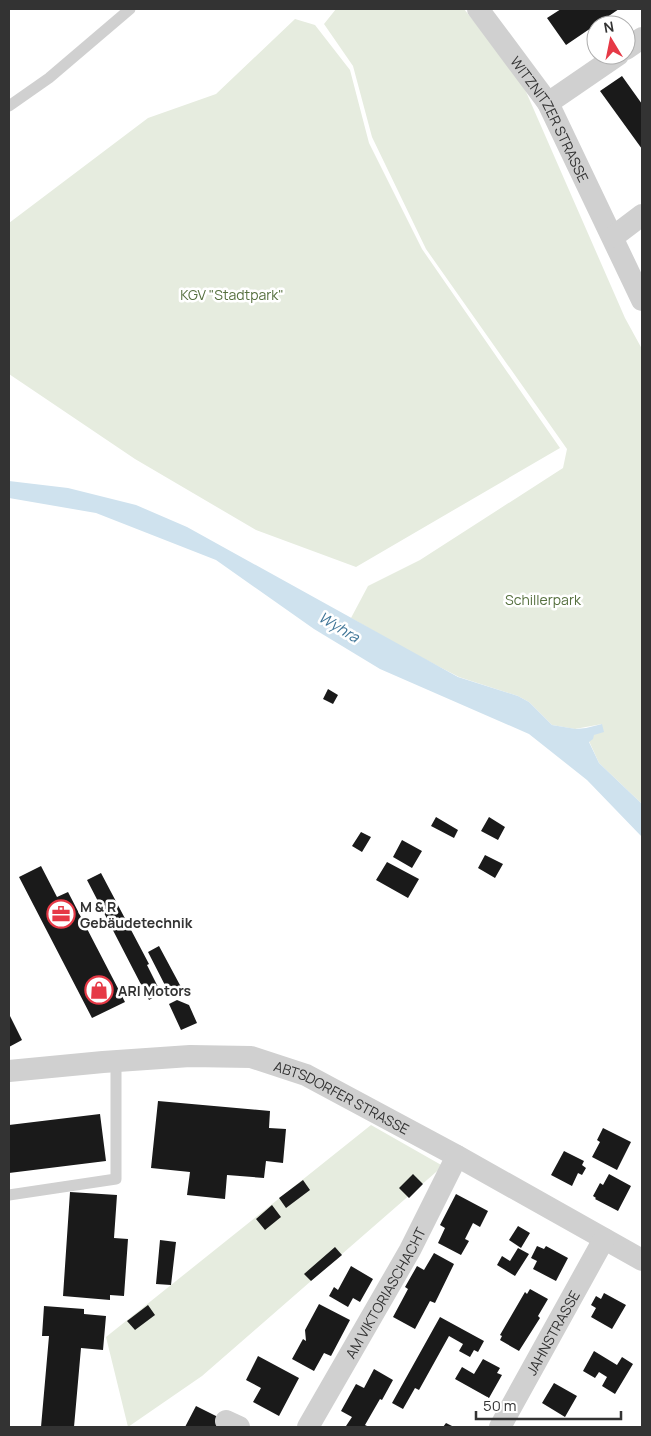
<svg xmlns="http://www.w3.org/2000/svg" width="651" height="1436" font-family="Manrope,sans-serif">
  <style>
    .green { fill: #e6ecdf }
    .water { fill: #cfe2ee }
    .building { fill: #1a1a1a }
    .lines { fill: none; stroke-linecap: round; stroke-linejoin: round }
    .lane { stroke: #d0d0d0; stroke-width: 11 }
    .street { stroke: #d0d0d0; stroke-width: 22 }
    .labels { text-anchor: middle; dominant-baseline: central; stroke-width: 5; stroke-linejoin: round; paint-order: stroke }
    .street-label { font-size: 14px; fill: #333; stroke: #fff }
    .park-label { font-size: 14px; fill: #56703f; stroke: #fff }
    .poi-label { font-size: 14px; font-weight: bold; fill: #333; stroke: #fff; text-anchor: start }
    .water-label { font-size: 15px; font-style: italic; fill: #3f7597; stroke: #fff }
  </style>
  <rect width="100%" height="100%" fill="#fff"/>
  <path class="green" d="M 336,9 L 464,9 L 520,78 L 625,318 L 642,349 L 642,804 L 599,763 L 589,741 L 602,724 L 575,729 L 552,725 L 529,702 L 518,696 L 459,677 L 407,650 L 351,618 L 368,586 L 420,560 L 563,468 L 567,449 L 426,249 L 372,137 L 353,66 L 324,24 Z
    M 295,19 L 315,25 L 350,70 L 369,143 L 422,249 L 560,448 L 356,567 L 256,530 L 135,459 L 9,374 L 9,223 L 148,118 L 216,94 Z
    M 371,1125 L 443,1166 L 202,1376 L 128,1427 L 106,1337 Z"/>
  <path class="water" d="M 9,481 L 68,488 L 136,505 L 187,527 L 458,677 L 518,696 L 529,702 L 552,725 L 576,729 L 586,728 L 602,724 L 604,732 L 594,735 L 593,739 L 589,742 L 599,763 L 642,804 L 642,837 L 587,780 L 529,734 L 380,669 L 314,629 L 216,560 L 96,513 L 9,498 Z"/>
  <path class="building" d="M 561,9 L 619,9 L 566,45 L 547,18 Z
    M 622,76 L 642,104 L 642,149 L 600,91 Z
    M 328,689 L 338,695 L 333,704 L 323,699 Z
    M 436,817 L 458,830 L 454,838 L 431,826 Z
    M 489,817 L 505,827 L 498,840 L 481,831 Z
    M 361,832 L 371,837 L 362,852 L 352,846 Z
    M 402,840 L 422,851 L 412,868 L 393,857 Z
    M 485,855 L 503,864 L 495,878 L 478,868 Z
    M 387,862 L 419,879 L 408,898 L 376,880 Z
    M 41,866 L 57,897 L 68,892 L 125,1002 L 92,1018 L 19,877 Z
    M 101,873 L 149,964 L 147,965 L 161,993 L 149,1000 L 87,880 Z
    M 159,946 L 181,987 L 169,993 L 148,952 Z
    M 177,1000 L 189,1005 L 197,1023 L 181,1030 L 169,1004 Z
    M 9,1014 L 22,1040 L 9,1047 Z
    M 158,1101 L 270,1111 L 269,1128 L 286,1129 L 283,1163 L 266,1161 L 264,1178 L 227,1175 L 225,1199 L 187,1195 L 190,1172 L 151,1168 Z
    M 100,1114 L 106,1161 L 9,1173 L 9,1125 Z
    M 603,1128 L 631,1142 L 617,1170 L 592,1157 L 600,1142 L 597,1140 Z
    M 564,1151 L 584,1161 L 582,1165 L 586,1168 L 582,1175 L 578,1173 L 572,1186 L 551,1175 Z
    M 413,1174 L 423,1184 L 409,1198 L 399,1188 Z
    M 609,1174 L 631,1186 L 618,1211 L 595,1199 L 596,1198 L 593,1196 L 600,1183 L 603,1185 Z
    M 303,1180 L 310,1190 L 286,1208 L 279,1198 Z
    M 70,1192 L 117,1195 L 114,1238 L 128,1239 L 124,1296 L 110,1295 L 110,1300 L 63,1296 Z
    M 456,1194 L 488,1211 L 480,1227 L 473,1223 L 465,1239 L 469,1241 L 461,1255 L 438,1243 L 445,1228 L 440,1225 Z
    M 272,1205 L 281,1217 L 265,1230 L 256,1219 Z
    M 518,1226 L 530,1233 L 521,1248 L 509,1240 Z
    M 160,1240 L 176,1242 L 171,1285 L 156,1284 Z
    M 537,1246 L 544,1249 L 546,1246 L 568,1258 L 556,1281 L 533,1269 L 537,1261 L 531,1258 Z
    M 335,1247 L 342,1255 L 311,1281 L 304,1274 Z
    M 518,1248 L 529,1254 L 515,1276 L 497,1265 L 502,1256 L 510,1261 Z
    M 434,1253 L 454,1264 L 435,1303 L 430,1301 L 415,1329 L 393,1317 L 408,1289 L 405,1287 L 417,1266 L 424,1270 Z
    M 351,1266 L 373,1279 L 360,1302 L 353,1298 L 348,1307 L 329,1296 L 334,1287 L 338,1290 Z
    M 530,1289 L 548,1299 L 538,1316 L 540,1318 L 519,1351 L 500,1340 L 502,1336 L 500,1335 L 525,1292 L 527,1294 Z
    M 604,1293 L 626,1305 L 612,1329 L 591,1317 L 596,1308 L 591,1305 L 596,1296 L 601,1299 Z
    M 319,1304 L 350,1320 L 331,1356 L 324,1353 L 314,1371 L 292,1359 L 303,1339 L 306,1341 L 305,1330 Z
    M 148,1305 L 155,1315 L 135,1330 L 127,1321 Z
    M 44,1306 L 84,1309 L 84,1314 L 106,1316 L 103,1350 L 81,1348 L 74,1427 L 41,1427 L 49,1336 L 42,1336 Z
    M 440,1317 L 484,1341 L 478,1352 L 474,1350 L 470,1357 L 459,1351 L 463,1344 L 449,1336 L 419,1390 L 415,1388 L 403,1409 L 392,1403 Z
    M 594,1351 L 617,1365 L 622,1357 L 633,1364 L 615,1394 L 602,1386 L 607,1377 L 599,1372 L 595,1378 L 583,1371 Z
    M 258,1356 L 299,1378 L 279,1416 L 253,1402 L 261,1388 L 246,1380 Z
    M 483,1359 L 500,1368 L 497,1373 L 502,1375 L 489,1398 L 455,1379 L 462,1367 L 474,1374 Z
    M 374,1369 L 393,1380 L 382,1400 L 380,1399 L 365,1425 L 369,1427 L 348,1427 L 346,1426 L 352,1417 L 341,1411 L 356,1384 L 364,1388 Z
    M 554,1383 L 577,1396 L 565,1417 L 542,1403 Z
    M 196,1406 L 220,1418 L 216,1427 L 185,1427 Z
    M 446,1423 L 454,1427 L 443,1427 Z"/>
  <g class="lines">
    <path class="lane" d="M 9,106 L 49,78 L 130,9
      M 9,1195 L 116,1179 L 116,1060"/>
    <g class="street">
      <path id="s1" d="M 478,9 L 548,103 L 642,300"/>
      <path d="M 626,49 L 642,38"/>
      <path d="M 548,103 L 618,55"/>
      <path d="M 613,237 L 642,215"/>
      <path id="s2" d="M 9,1071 L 103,1062 L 190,1056 L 251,1057 L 306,1075 L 457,1156 L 642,1260"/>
      <path d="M 226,1421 L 239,1427"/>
      <path id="s3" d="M 308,1427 L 410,1250 L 457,1156"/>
      <path id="s4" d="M 500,1427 L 604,1239"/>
    </g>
  </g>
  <defs>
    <g id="office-ring" transform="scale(1.4375)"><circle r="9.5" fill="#fff" stroke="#e63946" stroke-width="1.5"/><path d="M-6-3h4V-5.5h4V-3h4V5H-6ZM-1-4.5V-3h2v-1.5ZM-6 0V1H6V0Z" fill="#e63946"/></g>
    <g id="shop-ring" transform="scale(1.4375)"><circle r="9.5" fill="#fff" stroke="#e63946" stroke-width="1.5"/><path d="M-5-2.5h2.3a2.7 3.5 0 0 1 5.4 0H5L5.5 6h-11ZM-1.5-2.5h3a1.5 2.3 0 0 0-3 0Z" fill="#e63946"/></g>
  </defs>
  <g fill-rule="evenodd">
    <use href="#office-ring" x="61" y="914"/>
    <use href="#shop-ring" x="99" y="990"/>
  </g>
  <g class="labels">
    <g class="street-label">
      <text stroke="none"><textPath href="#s1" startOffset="132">WITZNITZER STRASSE</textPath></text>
      <text stroke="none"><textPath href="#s2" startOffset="342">ABTSDORFER STRASSE</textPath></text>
      <text stroke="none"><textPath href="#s3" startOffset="155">AM VIKTORIASCHACHT</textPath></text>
      <text stroke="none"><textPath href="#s4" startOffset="108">JAHNSTRASSE</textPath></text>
    </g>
    <g class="park-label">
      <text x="232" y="294">KGV "Stadtpark"</text>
      <text x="543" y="599">Schillerpark</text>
    </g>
    <g class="poi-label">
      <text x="80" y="906">M &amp; R<tspan x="80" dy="16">Gebäudetechnik</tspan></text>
      <text x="118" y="990">ARI Motors</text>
    </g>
    <g class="water-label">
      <text transform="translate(339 627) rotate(31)">Wyhra</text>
    </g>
  </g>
  <rect width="651" height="1436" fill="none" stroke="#333333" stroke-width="20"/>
  <g transform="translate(611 40) rotate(350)"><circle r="24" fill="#ffffff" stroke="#adadad"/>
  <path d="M0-4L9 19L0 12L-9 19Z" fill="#e63946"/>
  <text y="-8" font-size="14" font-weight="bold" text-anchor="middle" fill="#333333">N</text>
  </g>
  <path d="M476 1411v8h145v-8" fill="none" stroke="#333333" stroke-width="2.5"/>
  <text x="483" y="1411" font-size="15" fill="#333333" stroke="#ffffff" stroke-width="4" paint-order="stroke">50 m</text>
</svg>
